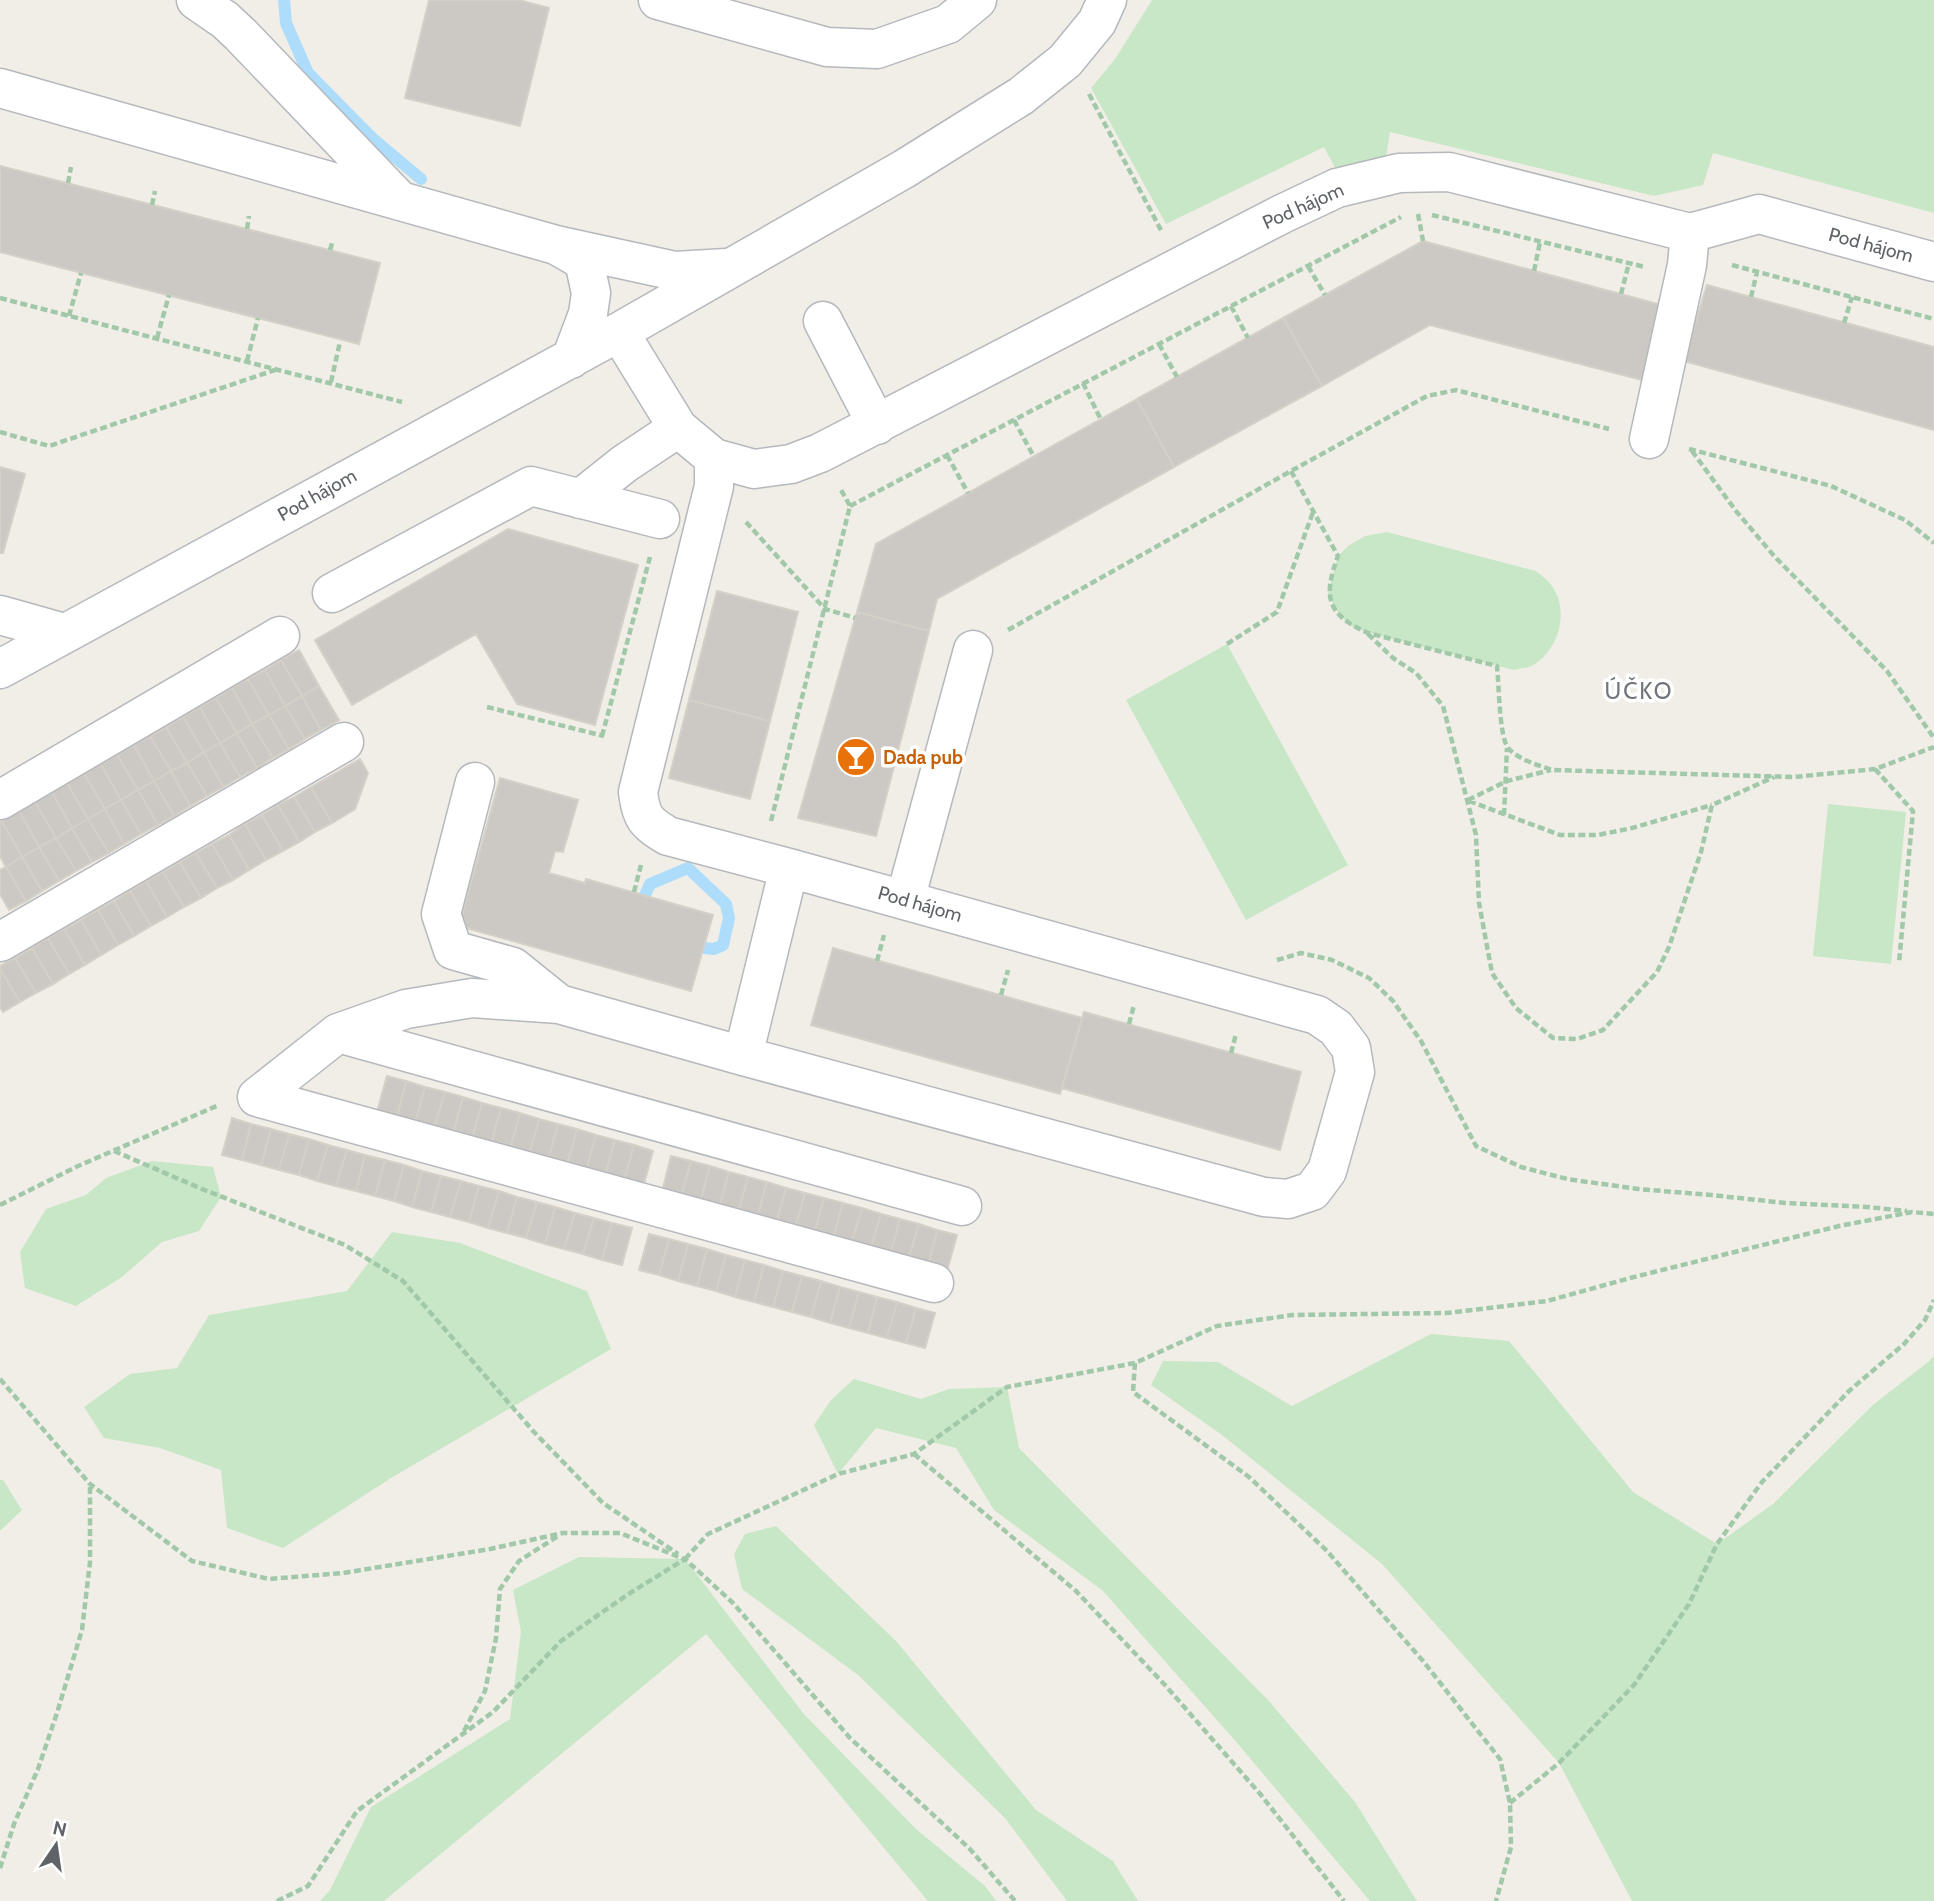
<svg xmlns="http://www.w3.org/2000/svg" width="1934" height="1901" font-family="Cabin,sans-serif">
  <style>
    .green { fill: #c8e7c6 }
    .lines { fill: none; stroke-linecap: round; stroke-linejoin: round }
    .stream { stroke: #adddfb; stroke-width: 12 }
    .building { fill: #ccc9c5; stroke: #d5d0c7; stroke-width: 2 }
    .minor-casing { stroke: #b5b8bc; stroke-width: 41 }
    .path { stroke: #a0c8a9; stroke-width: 4.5; stroke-dasharray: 7 3.5; stroke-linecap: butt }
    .minor { stroke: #fff; stroke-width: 38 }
    .labels { text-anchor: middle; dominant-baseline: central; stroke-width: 7; stroke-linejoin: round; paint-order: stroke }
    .street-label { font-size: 19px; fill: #5f6368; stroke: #fff }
    .food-label { font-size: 19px; font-weight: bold; fill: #c56008; stroke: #fff; text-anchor: start }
    .quarter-label { font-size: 23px; letter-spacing: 2px; fill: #70757a; stroke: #fff }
  </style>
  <rect width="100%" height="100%" fill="#f1eee8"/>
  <path class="green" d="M 1152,0 L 1934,0 L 1934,213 L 1713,153 L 1703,185 L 1654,196 L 1390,132 L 1384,170 L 1341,179 L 1324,147 L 1166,224 L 1091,88 L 1115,59 Z
    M 1387,532 L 1536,571 C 1541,575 1548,580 1552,586 C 1569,611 1560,647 1535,664 C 1530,668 1521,668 1514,670 L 1368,633 L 1349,625 L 1336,610 L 1328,593 L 1338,556 L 1348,546 L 1365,536 Z
    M 1227,644 L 1348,865 L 1246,920 L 1126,700 Z
    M 1828,804 L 1906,812 L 1891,964 L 1813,956 Z
    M 152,1161 L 213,1167 L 221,1197 L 199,1231 L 162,1242 L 122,1277 L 76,1306 L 25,1288 L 20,1252 L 46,1209 L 86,1195 L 106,1178 Z
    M 392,1232 L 460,1243 L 587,1291 L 611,1349 L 391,1478 L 283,1548 L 227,1528 L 221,1470 L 160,1448 L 104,1438 L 84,1407 L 130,1374 L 177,1368 L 209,1315 L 347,1291 Z
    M 1431,1334 L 1509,1341 L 1633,1492 L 1717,1544 L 1773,1504 L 1874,1404 L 1928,1362 L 1934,1356 L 1934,1901 L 1632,1901 L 1559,1763 L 1382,1564 L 1222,1435 L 1151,1385 L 1163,1361 L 1218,1362 L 1292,1406 Z
    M 854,1379 L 921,1399 L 949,1389 L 1007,1387 L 1019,1448 L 1269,1701 L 1355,1802 L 1417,1901 L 1370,1901 L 1238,1744 L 1103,1591 L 994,1510 L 956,1448 L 876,1428 L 838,1474 L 814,1425 L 831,1400 Z
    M 0,1480 L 3,1480 L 22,1510 L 0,1531 Z
    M 776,1526 L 896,1641 L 1036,1810 L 1113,1861 L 1138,1901 L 1067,1901 L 1005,1818 L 858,1675 L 742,1589 L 734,1554 L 745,1534 Z
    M 579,1557 L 685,1559 L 803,1713 L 916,1829 L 985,1886 L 996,1901 L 928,1901 L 706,1634 L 384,1901 L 320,1901 L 330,1890 L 371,1807 L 510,1719 L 521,1632 L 513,1590 Z"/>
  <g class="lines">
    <path class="stream" d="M 284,0 L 286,23 L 308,73 L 372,138 L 421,179
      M 645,895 L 650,884 L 688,868 L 726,904 L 729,918 L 723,945 L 714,949 L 704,948"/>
  </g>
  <path class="building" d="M 429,0 L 519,0 L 549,8 L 520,126 L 405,98 Z
    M 0,166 L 380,263 L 359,344 L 0,252 Z
    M 1423,241 L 1665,306 L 1646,381 L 1430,325 L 1322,386 L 1283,318 Z
    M 1707,285 L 1934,347 L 1934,430 L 1684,361 Z
    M 1283,318 L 1322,386 L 1174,467 L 1137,399 Z
    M 1137,399 L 1174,467 L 937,599 L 929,631 L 857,612 L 876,544 Z
    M 0,467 L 25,474 L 3,553 L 0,553 Z
    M 508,529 L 638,565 L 595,725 L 517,704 L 476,634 L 352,705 L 315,640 Z
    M 717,591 L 798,612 L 770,721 L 689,700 Z
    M 857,612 L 929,631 L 876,836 L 798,818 Z
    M 299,650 L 319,686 L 302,696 L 281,660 Z
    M 281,660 L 302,696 L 285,706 L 265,670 Z
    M 265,670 L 285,706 L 269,715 L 248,679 Z
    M 248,679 L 269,715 L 252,724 L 232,688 Z
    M 319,686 L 339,720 L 321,730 L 302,696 Z
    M 232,688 L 252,724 L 237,733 L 216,698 Z
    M 302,696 L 321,730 L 305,739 L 285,706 Z
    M 216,698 L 237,733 L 220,743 L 200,707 Z
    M 689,700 L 770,721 L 750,799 L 669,778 Z
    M 285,706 L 305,739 L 289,749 L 269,715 Z
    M 200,707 L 220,743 L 204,752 L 183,717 Z
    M 269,715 L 289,749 L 273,758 L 252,724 Z
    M 183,717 L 204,752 L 187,763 L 166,727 Z
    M 252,724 L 273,758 L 257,768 L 237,733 Z
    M 166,727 L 187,763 L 171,771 L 150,736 Z
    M 237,733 L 257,768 L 240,777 L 220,743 Z
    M 150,736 L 171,771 L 154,781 L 134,745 Z
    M 220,743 L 240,777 L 223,787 L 204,752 Z
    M 134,745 L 154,781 L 138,790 L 117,755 Z
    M 204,752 L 223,787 L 207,796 L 187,763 Z
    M 117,755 L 138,790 L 121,800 L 101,764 Z
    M 360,759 L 368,773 L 355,809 L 332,823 L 311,787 Z
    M 187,763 L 207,796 L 190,806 L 171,771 Z
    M 101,764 L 121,800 L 105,809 L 84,774 Z
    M 171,771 L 190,806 L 174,816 L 154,781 Z
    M 84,774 L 105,809 L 88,819 L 67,783 Z
    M 500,778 L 578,800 L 563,852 L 555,851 L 549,873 L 585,883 L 586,879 L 713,915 L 691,991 L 459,926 Z
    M 154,781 L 174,816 L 158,825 L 138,790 Z
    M 67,783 L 88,819 L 72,828 L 52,792 Z
    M 311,787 L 332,823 L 315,832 L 294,797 Z
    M 138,790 L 158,825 L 141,834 L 121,800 Z
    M 52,792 L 72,828 L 56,838 L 35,802 Z
    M 294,797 L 315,832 L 299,842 L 278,805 Z
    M 121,800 L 141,834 L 124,844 L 105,809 Z
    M 35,802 L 56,838 L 39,847 L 19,811 Z
    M 278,805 L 299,842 L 283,851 L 262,815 Z
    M 105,809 L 124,844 L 109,853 L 88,819 Z
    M 19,811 L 39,847 L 22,857 L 2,821 Z
    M 262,815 L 283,851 L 266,860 L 245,824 Z
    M 88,819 L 109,853 L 92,862 L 72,828 Z
    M 2,821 L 22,857 L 6,867 L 0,856 L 0,822 Z
    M 245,824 L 266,860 L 249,870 L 229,835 Z
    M 72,828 L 92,862 L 76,871 L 56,838 Z
    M 229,835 L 249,870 L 233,880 L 212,844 Z
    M 56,838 L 76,871 L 59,881 L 39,847 Z
    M 212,844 L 233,880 L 217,888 L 196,853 Z
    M 39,847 L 59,881 L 42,891 L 22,857 Z
    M 196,853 L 217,888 L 201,898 L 180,862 Z
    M 22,857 L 42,891 L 26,901 L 6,867 Z
    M 180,862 L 201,898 L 184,907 L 163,872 Z
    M 6,867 L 26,901 L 9,910 L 0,894 L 0,870 Z
    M 163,872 L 184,907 L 167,917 L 146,881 Z
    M 146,881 L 167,917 L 151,926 L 130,891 Z
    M 130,891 L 151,926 L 134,936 L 114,901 Z
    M 114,901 L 134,936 L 118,945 L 98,910 Z
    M 98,910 L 118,945 L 101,955 L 81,920 Z
    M 81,920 L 101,955 L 85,965 L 64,929 Z
    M 64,929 L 85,965 L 69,974 L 48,938 Z
    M 48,938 L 69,974 L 53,984 L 32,948 Z
    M 32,948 L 53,984 L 36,993 L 15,958 Z
    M 833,948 L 1082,1018 L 1060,1094 L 811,1025 Z
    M 15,958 L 36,993 L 20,1002 L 0,969 L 0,966 Z
    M 0,969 L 20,1002 L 3,1012 L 0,1007 Z
    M 1084,1012 L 1301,1072 L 1280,1150 L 1062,1088 Z
    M 387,1076 L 406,1081 L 397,1117 L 377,1112 Z
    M 406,1081 L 425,1087 L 415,1123 L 397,1117 Z
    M 425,1087 L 445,1092 L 434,1128 L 415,1123 Z
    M 445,1092 L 463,1097 L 453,1133 L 434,1128 Z
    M 463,1097 L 482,1103 L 472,1139 L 453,1133 Z
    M 482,1103 L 501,1108 L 491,1144 L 472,1139 Z
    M 501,1108 L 520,1113 L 510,1149 L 491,1144 Z
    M 520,1113 L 539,1119 L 529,1155 L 510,1149 Z
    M 232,1118 L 251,1124 L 242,1160 L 222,1155 Z
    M 539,1119 L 558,1124 L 548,1160 L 529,1155 Z
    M 251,1124 L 271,1129 L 261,1165 L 242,1160 Z
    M 558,1124 L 577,1129 L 567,1165 L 548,1160 Z
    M 271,1129 L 289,1134 L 279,1170 L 261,1165 Z
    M 577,1129 L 596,1135 L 586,1171 L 567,1165 Z
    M 289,1134 L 309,1139 L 299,1175 L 279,1170 Z
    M 596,1135 L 615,1140 L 605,1176 L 586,1171 Z
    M 309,1139 L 328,1145 L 317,1181 L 299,1175 Z
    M 615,1140 L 634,1145 L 624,1181 L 605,1176 Z
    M 328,1145 L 347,1150 L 336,1186 L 317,1181 Z
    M 634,1145 L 653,1151 L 643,1187 L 624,1181 Z
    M 347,1150 L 365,1155 L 356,1191 L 336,1186 Z
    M 365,1155 L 385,1160 L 375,1196 L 356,1191 Z
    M 671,1156 L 691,1161 L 681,1197 L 662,1192 Z
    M 385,1160 L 404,1165 L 394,1201 L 375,1196 Z
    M 691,1161 L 710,1166 L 700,1202 L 681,1197 Z
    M 404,1165 L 422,1171 L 412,1207 L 394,1201 Z
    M 710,1166 L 729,1172 L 719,1208 L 700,1202 Z
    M 422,1171 L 441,1176 L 431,1212 L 412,1207 Z
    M 729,1172 L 748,1177 L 738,1213 L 719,1208 Z
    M 441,1176 L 461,1181 L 450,1217 L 431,1212 Z
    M 748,1177 L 767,1182 L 757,1218 L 738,1213 Z
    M 461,1181 L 479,1186 L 469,1222 L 450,1217 Z
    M 767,1182 L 786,1188 L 776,1223 L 757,1218 Z
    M 479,1186 L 499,1191 L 488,1228 L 469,1222 Z
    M 786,1188 L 805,1193 L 795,1228 L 776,1223 Z
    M 499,1191 L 517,1197 L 507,1233 L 488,1228 Z
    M 805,1193 L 824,1198 L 814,1234 L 795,1228 Z
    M 517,1197 L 537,1202 L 526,1238 L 507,1233 Z
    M 824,1198 L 843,1203 L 833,1239 L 814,1234 Z
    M 537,1202 L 555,1207 L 545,1244 L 526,1238 Z
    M 843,1203 L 862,1208 L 851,1244 L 833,1239 Z
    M 555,1207 L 575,1213 L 564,1249 L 545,1244 Z
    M 862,1208 L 881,1214 L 870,1250 L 851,1244 Z
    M 575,1213 L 594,1218 L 583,1254 L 564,1249 Z
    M 881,1214 L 900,1219 L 890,1255 L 870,1250 Z
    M 594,1218 L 612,1223 L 602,1260 L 583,1254 Z
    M 900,1219 L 919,1224 L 908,1260 L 890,1255 Z
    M 612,1223 L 632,1228 L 622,1265 L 602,1260 Z
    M 919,1224 L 937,1230 L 928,1266 L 908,1260 Z
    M 937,1230 L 957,1235 L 947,1271 L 928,1266 Z
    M 649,1234 L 669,1239 L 659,1275 L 639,1270 Z
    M 669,1239 L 688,1244 L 678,1281 L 659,1275 Z
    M 688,1244 L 707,1249 L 697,1286 L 678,1281 Z
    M 707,1249 L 726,1255 L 716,1291 L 697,1286 Z
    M 726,1255 L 745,1260 L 735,1297 L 716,1291 Z
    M 745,1260 L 764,1265 L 754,1302 L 735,1297 Z
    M 764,1265 L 783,1271 L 773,1307 L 754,1302 Z
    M 783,1271 L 802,1276 L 792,1312 L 773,1307 Z
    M 802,1276 L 821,1281 L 811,1317 L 792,1312 Z
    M 821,1281 L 840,1287 L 830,1323 L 811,1317 Z
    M 840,1287 L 859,1292 L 849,1328 L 830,1323 Z
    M 859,1292 L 877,1297 L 868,1333 L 849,1328 Z
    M 877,1297 L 897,1302 L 887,1338 L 868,1333 Z
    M 897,1302 L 916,1308 L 906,1343 L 887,1338 Z
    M 916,1308 L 935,1313 L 925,1348 L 906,1343 Z"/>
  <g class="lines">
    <g class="minor-casing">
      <path id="minor" d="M 196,0 L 225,20 L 241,35 L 400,201
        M 658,0 L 827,47 L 877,49 L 948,24 L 977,0
        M 0,88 L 556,245 L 675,271 L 726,268
        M 556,245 L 584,261 L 591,293 L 588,314 L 571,359
        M 823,321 L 877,425
        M 619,332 L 678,428 L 714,458 L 754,469 L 791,464 L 820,453 L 1282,214 L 1337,188 L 1399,173 L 1449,172 L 1690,233 L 1759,214 L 1934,262
        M 1649,439 L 1687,265 L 1690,233
        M 580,499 L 624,464 L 678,428
        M 332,593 L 531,486 L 660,519
        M 0,615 L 64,633
        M 0,669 L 619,332 L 904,169 L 1021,96 L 1065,61 L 1097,22 L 1107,0
        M 475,782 L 441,914 L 453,950 L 513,967 L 559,1004 L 743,1056 L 1264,1197 L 1288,1199 L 1312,1191 L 1327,1171 L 1355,1072 L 1351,1048 L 1336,1028 L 1317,1015 L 789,868 L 668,836 C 646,823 641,818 638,792 L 714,486 L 714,458
        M 0,800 L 280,636
        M 905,900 L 973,650
        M 0,942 L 344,742
        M 559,1004 L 472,998 L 406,1009 L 338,1033 L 257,1097 L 934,1283
        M 338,1033 L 962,1206
        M 743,1056 L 789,868"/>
    </g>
    <path class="path" d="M 1089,94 L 1162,232
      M 68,183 L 71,167
      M 152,205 L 155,191
      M 1418,214 L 1423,241
      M 1432,215 L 1645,267
      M 247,229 L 249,216
      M 330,250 L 333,240
      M 1732,265 L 1934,319
      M 1308,266 L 1325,295
      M 1534,271 L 1540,242
      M 1621,294 L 1629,263
      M 1751,297 L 1757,272
      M 0,298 L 402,402
      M 1231,306 L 1248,338
      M 69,316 L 81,273
      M 1844,323 L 1852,297
      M 157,338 L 169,295
      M 1159,344 L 1177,377
      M 247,361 L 258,318
      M 331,382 L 340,342
      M 1083,383 L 1101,420
      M 1014,420 L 1034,457
      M 0,432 L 49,446 L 275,370
      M 1689,449 L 1831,486 L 1905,520 L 1934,543
      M 1692,451 L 1736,511 L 1775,557 L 1887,671 L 1934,738
      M 947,455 L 968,493
      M 1291,471 L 1338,556 C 1323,597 1326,614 1368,633 L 1497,666 C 1499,683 1499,736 1508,748 C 1519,760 1538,765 1552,770 L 1794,777 L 1875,769 L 1934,747
      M 850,506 L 1401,217
      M 746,522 L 825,609 L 855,618
      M 1008,630 L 1291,471 L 1427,396 L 1456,390 L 1609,429
      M 1368,634 L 1393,658 L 1416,673 L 1443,706 L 1476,835 L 1479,903 L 1492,973 L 1516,1008 L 1553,1038 L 1577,1039 L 1603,1030 L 1657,972 L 1669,947 L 1701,852 L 1712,805 L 1774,777
      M 1227,644 L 1277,612 L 1313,512
      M 487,707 L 604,736
      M 602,736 L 650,557
      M 1875,769 L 1913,811 L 1899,963
      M 1468,800 L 1507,781 L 1551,770
      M 1469,801 L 1560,835 L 1598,835 L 1632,828 L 1712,805
      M 1504,815 L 1507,748
      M 771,821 L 850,506 L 840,488
      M 634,892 L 641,865
      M 1277,960 L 1301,953 L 1332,960 L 1369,978 L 1393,1001 L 1421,1041 L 1476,1146 L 1521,1167 L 1567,1179 L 1638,1189 L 1711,1195 L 1785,1203 L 1867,1207 L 1907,1211
      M 877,961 L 884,935
      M 1001,995 L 1008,970
      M 1129,1024 L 1134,1005
      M 1231,1053 L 1236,1034
      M 114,1151 L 202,1189 L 345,1245 L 403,1281 L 534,1432 L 603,1503 L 678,1554
      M 0,1205 L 78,1166 L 219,1105
      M 1135,1363 L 1133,1392 L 1249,1477 L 1327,1551 L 1423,1661 L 1500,1759 L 1510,1803 L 1511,1847 L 1496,1901
      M 0,1379 L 90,1484 L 192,1561 L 269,1579 L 343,1573 L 490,1549 L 563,1533 L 620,1533 L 684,1559
      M 914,1454 L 1076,1591 L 1165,1685 L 1261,1795 L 1344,1901
      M 685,1559 L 708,1534 L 838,1474 L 914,1454 L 1007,1387 L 1135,1363 L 1217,1326 L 1292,1315 L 1447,1313 L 1547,1301 L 1634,1277 L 1839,1226 L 1912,1212 L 1934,1214
      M 464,1731 L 485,1691 L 496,1638 L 500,1589 L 519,1561 L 558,1536
      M 1510,1803 L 1559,1763 L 1634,1685 L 1689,1604 L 1717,1544 L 1762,1482 L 1849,1391 L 1904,1344 L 1925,1320 L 1934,1300
      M 0,1868 L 14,1824 L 38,1769 L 57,1713 L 82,1630 L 90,1562 L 90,1484
      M 277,1901 L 308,1886 L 357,1811 L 493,1712 L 561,1641 L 630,1593 L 685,1559 L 733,1603 L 850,1738 L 969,1848 L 1015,1901"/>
    <use href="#minor" class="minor"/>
  </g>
  <defs>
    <g id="bar-disc" transform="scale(2.0125)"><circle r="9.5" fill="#e8710a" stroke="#fff"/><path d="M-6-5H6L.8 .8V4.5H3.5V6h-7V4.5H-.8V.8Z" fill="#fff"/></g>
  </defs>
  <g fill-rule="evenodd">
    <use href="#bar-disc" x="856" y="757"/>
  </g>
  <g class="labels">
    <g class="street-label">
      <text transform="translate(1303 206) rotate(-24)">Pod hájom</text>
      <text transform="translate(1871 245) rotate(15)">Pod hájom</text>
      <text transform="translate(317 495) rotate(-29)">Pod hájom</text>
      <text transform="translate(920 904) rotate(16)">Pod hájom</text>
    </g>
    <g class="food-label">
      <text x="883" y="757">Dada pub</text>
    </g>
    <g class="quarter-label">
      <text x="1639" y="691">ÚČKO</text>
    </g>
  </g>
  <g transform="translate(56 1845) rotate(13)" stroke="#ffffff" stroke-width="5" paint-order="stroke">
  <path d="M0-5L12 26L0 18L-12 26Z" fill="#5f6368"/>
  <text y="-10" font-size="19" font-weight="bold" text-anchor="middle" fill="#5f6368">N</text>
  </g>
</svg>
